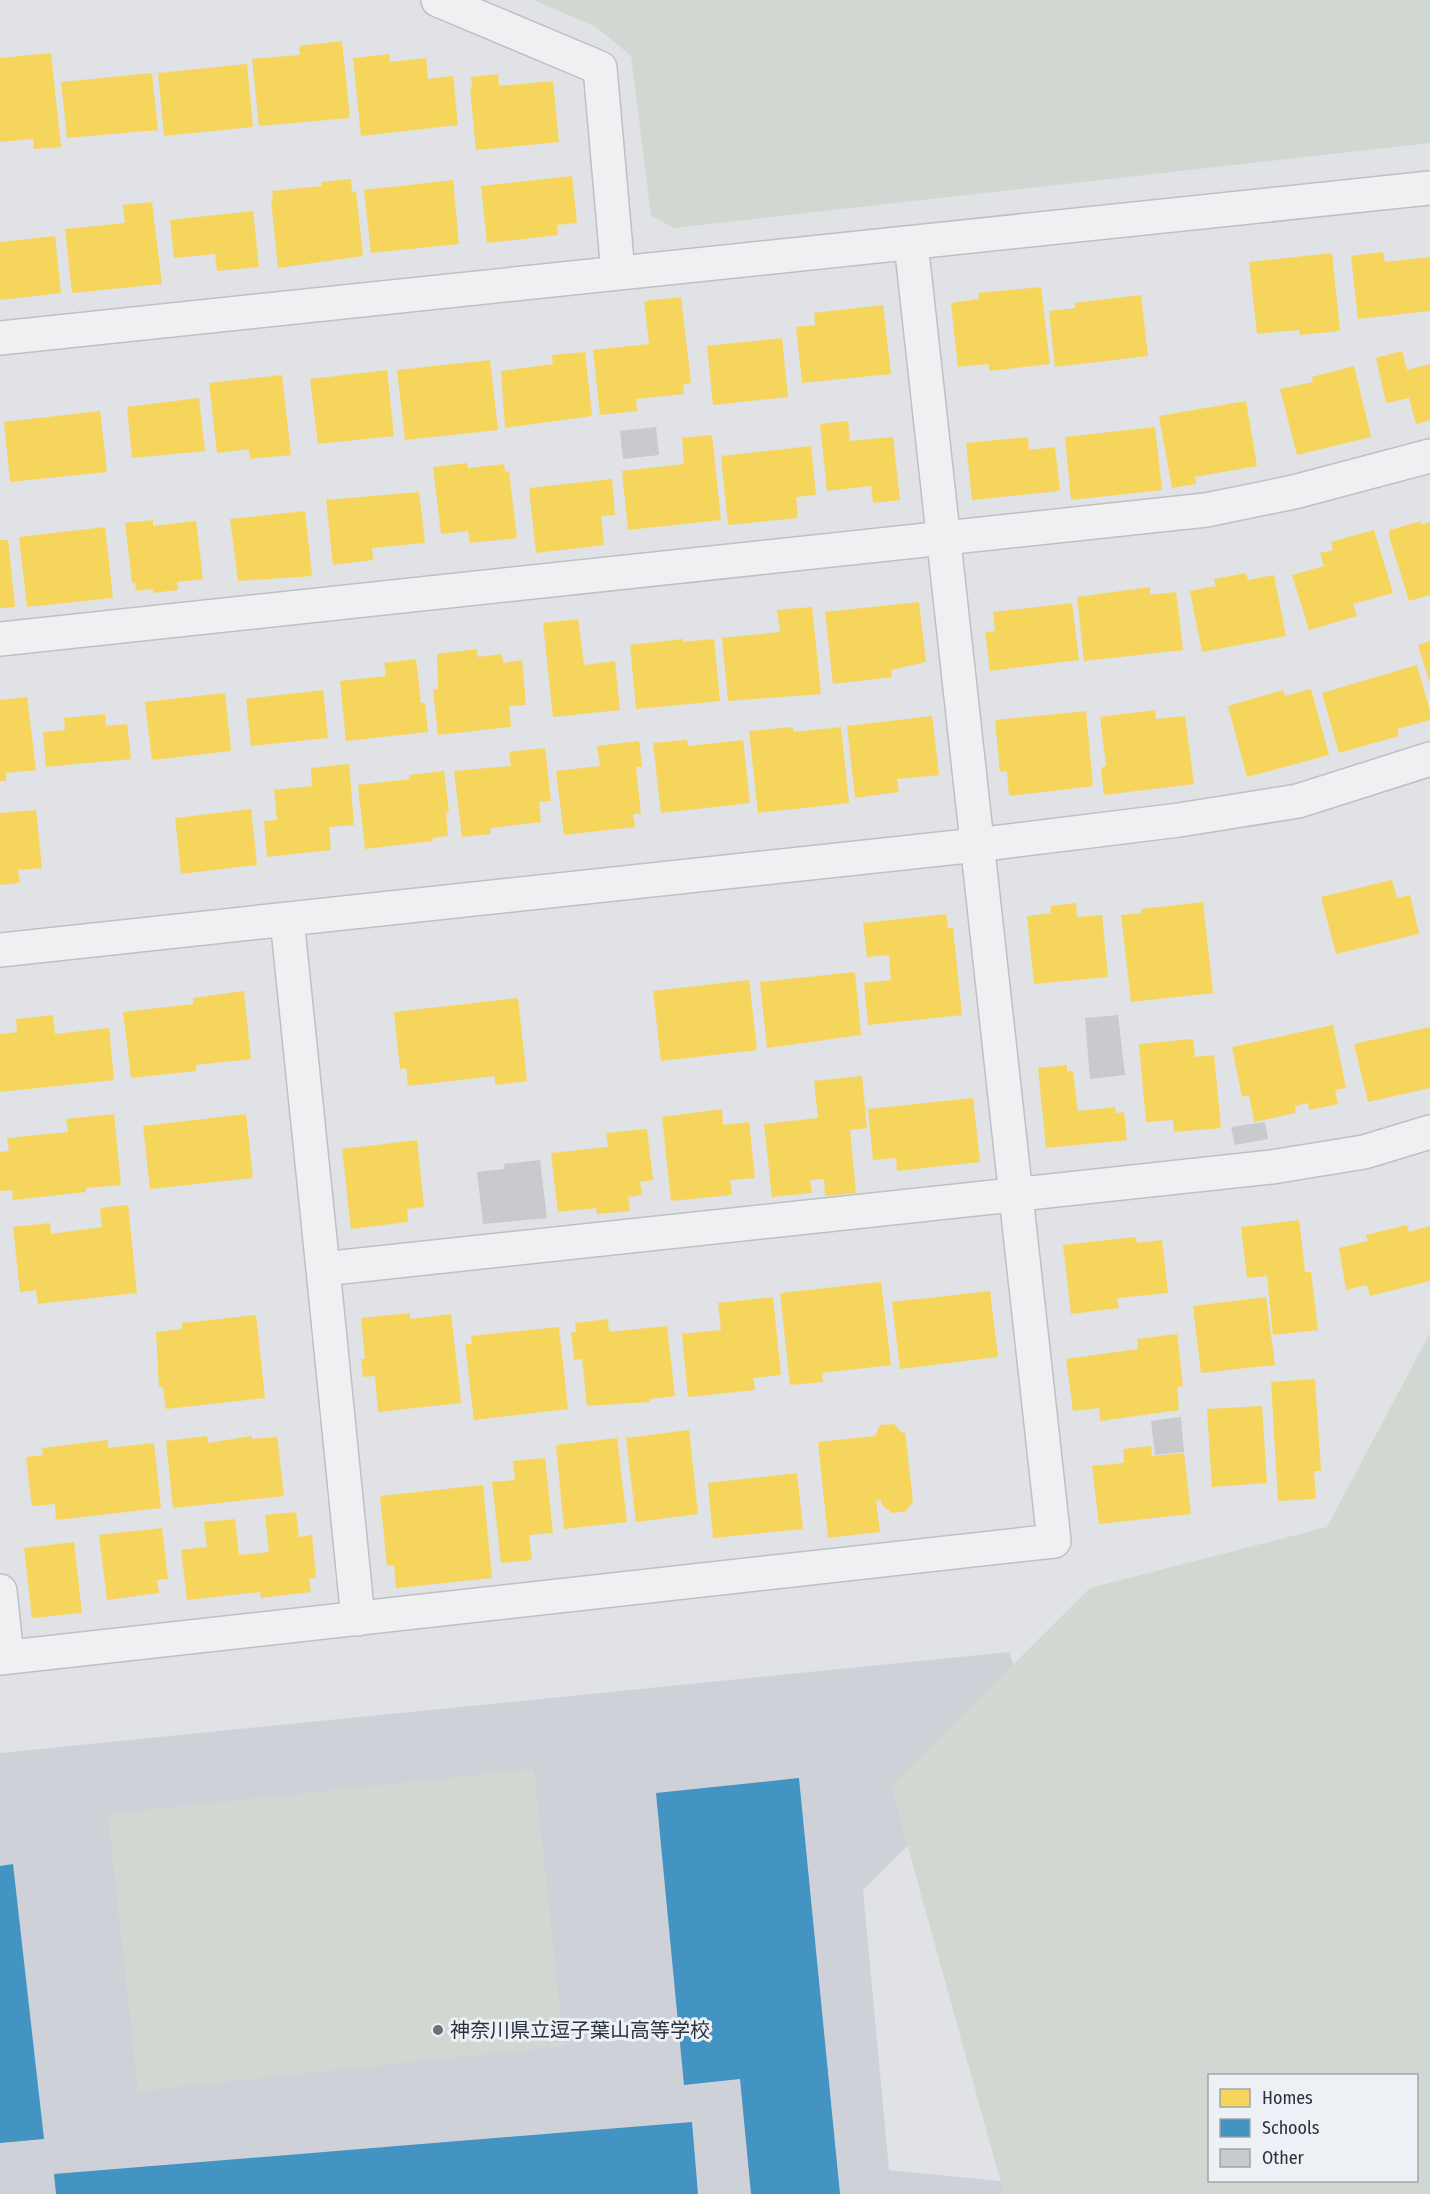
<svg xmlns="http://www.w3.org/2000/svg" width="1430" height="2194" font-family="'Fira Sans Condensed','Noto Sans JP',sans-serif">
  <style>
    .built { fill: #ced2d8 }
    .green { fill: #d1d8d1; fill-rule: evenodd }
    .homes { fill: #f6d55c }
    .schools { fill: #4393c3 }
    .building { fill: #c8cacd }
    .lines { fill: none; stroke-linecap: round; stroke-linejoin: round }
    .minor-casing { stroke: #bec0c3; stroke-width: 36 }
    .minor { stroke: #eff0f2; stroke-width: 33 }
    .poi-dot { fill: #687078; stroke: #edf1f5; stroke-width: 2 }
    .labels { text-anchor: middle; dominant-baseline: central; stroke-width: 6; stroke-linejoin: round; paint-order: stroke }
    .poi-label { font-size: 20px; fill: #28323d; stroke: #edf1f5; text-anchor: start }
  </style>
  <rect width="100%" height="100%" fill="#e0e2e5"/>
  <path class="built" d="M 1009,1652 L 1032,1721 L 863,1890 L 889,2170 L 1134,2194 L 0,2194 L 0,1753 Z"/>
  <path class="green" d="M 534,0 L 1430,0 L 1430,143 L 674,228 L 651,216 L 631,56 L 596,27 Z
    M 1430,1333 L 1430,2194 L 1004,2194 L 891,1786 L 1090,1588 L 1327,1527 ZM 1210,2076 L 1416,2076 L 1416,2180 L 1210,2180 Z
    M 534,1769 L 564,2046 L 138,2091 L 108,1814 Z"/>
  <path class="homes" d="M 342,41 L 350,118 L 259,126 L 252,59 L 300,55 L 299,46 Z
    M 51,53 L 61,147 L 34,149 L 33,139 L 0,142 L 0,58 Z
    M 389,54 L 390,62 L 426,58 L 428,79 L 453,76 L 458,125 L 361,136 L 353,58 Z
    M 247,64 L 253,127 L 164,136 L 158,73 Z
    M 152,73 L 158,130 L 67,138 L 61,82 Z
    M 498,74 L 499,86 L 553,81 L 559,142 L 476,150 L 470,89 L 472,88 L 471,77 Z
    M 572,176 L 577,223 L 557,225 L 558,235 L 487,243 L 481,186 Z
    M 351,179 L 352,192 L 356,191 L 363,256 L 278,268 L 271,200 L 273,199 L 272,191 L 322,186 L 321,182 Z
    M 453,180 L 459,244 L 371,253 L 364,190 Z
    M 152,202 L 162,284 L 72,293 L 65,229 L 125,223 L 123,205 Z
    M 253,211 L 259,267 L 217,271 L 215,254 L 174,258 L 170,220 Z
    M 55,236 L 61,293 L 0,300 L 0,242 Z
    M 1383,252 L 1385,262 L 1430,257 L 1430,311 L 1358,319 L 1351,256 Z
    M 1332,253 L 1340,331 L 1300,335 L 1299,330 L 1257,334 L 1249,262 Z
    M 1041,287 L 1050,364 L 990,371 L 988,364 L 958,367 L 951,303 L 979,299 L 978,293 Z
    M 1141,295 L 1148,356 L 1055,367 L 1049,311 L 1076,308 L 1074,303 Z
    M 681,297 L 691,383 L 683,384 L 684,394 L 636,399 L 637,411 L 600,415 L 593,350 L 649,344 L 644,301 Z
    M 883,305 L 891,374 L 802,383 L 796,327 L 815,325 L 814,313 Z
    M 782,338 L 788,397 L 713,405 L 707,346 Z
    M 1402,351 L 1407,370 L 1430,364 L 1430,420 L 1416,424 L 1409,398 L 1386,403 L 1376,358 Z
    M 585,352 L 592,416 L 505,428 L 501,371 L 553,364 L 552,355 Z
    M 490,360 L 498,430 L 405,440 L 397,370 Z
    M 1354,366 L 1371,437 L 1297,455 L 1280,389 L 1313,382 L 1312,377 Z
    M 387,370 L 394,436 L 318,444 L 310,379 Z
    M 282,375 L 291,455 L 250,459 L 249,449 L 217,453 L 209,383 Z
    M 199,398 L 205,451 L 132,458 L 127,407 Z
    M 1246,401 L 1257,466 L 1195,477 L 1196,484 L 1172,488 L 1159,416 Z
    M 100,411 L 107,472 L 10,482 L 4,422 Z
    M 848,421 L 850,441 L 893,437 L 900,500 L 873,503 L 871,486 L 827,491 L 820,424 Z
    M 1155,427 L 1162,490 L 1071,500 L 1065,437 Z
    M 712,435 L 721,520 L 628,530 L 622,471 L 684,464 L 682,438 Z
    M 1028,437 L 1029,450 L 1055,447 L 1060,491 L 972,500 L 966,443 Z
    M 811,446 L 816,495 L 796,497 L 798,518 L 728,525 L 721,456 Z
    M 467,463 L 468,468 L 504,464 L 505,472 L 509,471 L 517,538 L 470,543 L 468,531 L 441,534 L 433,467 Z
    M 612,479 L 615,515 L 601,516 L 604,545 L 536,553 L 529,488 Z
    M 419,492 L 425,543 L 372,548 L 373,560 L 333,565 L 326,500 Z
    M 305,511 L 312,576 L 238,581 L 230,519 Z
    M 153,520 L 153,526 L 196,521 L 203,579 L 177,582 L 178,590 L 153,593 L 153,589 L 136,591 L 135,582 L 132,583 L 125,523 Z
    M 1421,521 L 1422,525 L 1430,522 L 1430,595 L 1409,601 L 1389,536 L 1390,530 Z
    M 105,527 L 113,598 L 27,607 L 19,537 Z
    M 1374,530 L 1393,593 L 1353,604 L 1357,616 L 1309,630 L 1292,575 L 1324,566 L 1320,553 L 1333,550 L 1331,542 Z
    M 0,540 L 8,540 L 15,607 L 0,608 Z
    M 1246,573 L 1248,580 L 1274,575 L 1286,636 L 1202,652 L 1190,591 L 1216,586 L 1214,579 Z
    M 1150,587 L 1150,595 L 1176,592 L 1183,650 L 1084,661 L 1077,597 Z
    M 919,602 L 926,662 L 891,670 L 892,677 L 833,684 L 825,612 Z
    M 1072,603 L 1079,660 L 990,671 L 985,632 L 995,631 L 993,612 Z
    M 812,607 L 821,694 L 728,701 L 722,638 L 780,632 L 777,610 Z
    M 578,619 L 584,665 L 615,661 L 620,710 L 553,717 L 543,623 Z
    M 683,639 L 683,642 L 714,639 L 720,701 L 636,709 L 630,645 Z
    M 1430,641 L 1430,681 L 1429,681 L 1418,645 Z
    M 477,649 L 478,657 L 502,654 L 503,663 L 522,660 L 526,705 L 509,706 L 511,727 L 438,735 L 433,690 L 438,689 L 437,654 Z
    M 416,659 L 421,703 L 425,703 L 428,732 L 346,741 L 340,681 L 386,676 L 384,663 Z
    M 1417,665 L 1430,711 L 1430,720 L 1397,729 L 1399,736 L 1339,753 L 1322,693 Z
    M 1311,689 L 1329,755 L 1247,777 L 1228,706 L 1283,690 L 1285,696 Z
    M 323,690 L 328,738 L 251,746 L 246,699 Z
    M 225,693 L 231,751 L 152,760 L 145,702 Z
    M 27,697 L 36,770 L 6,773 L 6,781 L 0,781 L 0,700 Z
    M 1155,710 L 1156,719 L 1185,716 L 1194,784 L 1104,795 L 1101,768 L 1106,766 L 1100,717 Z
    M 1086,711 L 1093,786 L 1009,796 L 1007,771 L 1000,772 L 995,720 Z
    M 105,714 L 106,726 L 127,724 L 131,759 L 46,767 L 43,732 L 65,730 L 64,718 Z
    M 932,716 L 939,775 L 897,779 L 899,792 L 855,798 L 847,726 Z
    M 793,727 L 794,732 L 841,727 L 849,803 L 758,813 L 749,731 Z
    M 687,740 L 688,746 L 743,740 L 750,803 L 661,813 L 653,743 Z
    M 639,741 L 642,767 L 636,767 L 641,814 L 633,814 L 635,827 L 564,835 L 556,771 L 600,766 L 597,746 Z
    M 545,748 L 551,801 L 539,802 L 541,822 L 490,828 L 491,834 L 462,837 L 454,771 L 511,766 L 509,752 Z
    M 349,764 L 354,825 L 329,827 L 331,850 L 267,857 L 264,821 L 277,820 L 274,790 L 312,786 L 311,768 Z
    M 444,771 L 449,812 L 446,813 L 448,836 L 432,838 L 433,841 L 365,849 L 358,785 L 410,779 L 409,775 Z
    M 251,809 L 257,865 L 181,874 L 175,818 Z
    M 36,810 L 42,868 L 18,870 L 20,883 L 0,885 L 0,813 Z
    M 1392,880 L 1397,898 L 1410,895 L 1419,934 L 1336,954 L 1321,897 Z
    M 1203,902 L 1213,993 L 1131,1002 L 1121,915 L 1141,913 L 1141,909 Z
    M 1076,903 L 1077,917 L 1102,915 L 1108,977 L 1034,984 L 1027,916 L 1051,913 L 1050,906 Z
    M 946,914 L 948,928 L 953,928 L 962,1015 L 868,1025 L 864,983 L 891,980 L 889,955 L 867,957 L 863,923 Z
    M 855,972 L 861,1035 L 767,1048 L 760,982 Z
    M 749,980 L 757,1050 L 661,1061 L 653,991 Z
    M 244,991 L 251,1059 L 196,1065 L 196,1071 L 131,1078 L 123,1012 L 193,1004 L 193,998 Z
    M 518,998 L 527,1081 L 495,1085 L 495,1076 L 408,1086 L 406,1068 L 400,1069 L 394,1012 Z
    M 53,1015 L 55,1034 L 109,1028 L 114,1080 L 0,1092 L 0,1034 L 17,1032 L 16,1019 Z
    M 1333,1025 L 1346,1088 L 1335,1090 L 1338,1104 L 1309,1110 L 1308,1103 L 1295,1106 L 1296,1113 L 1254,1122 L 1249,1095 L 1242,1097 L 1232,1047 Z
    M 1430,1027 L 1430,1088 L 1368,1102 L 1354,1044 Z
    M 1193,1039 L 1195,1057 L 1214,1055 L 1221,1128 L 1174,1132 L 1173,1120 L 1146,1122 L 1139,1044 Z
    M 1067,1065 L 1067,1071 L 1073,1071 L 1078,1111 L 1115,1107 L 1116,1113 L 1124,1112 L 1127,1140 L 1046,1148 L 1038,1068 Z
    M 862,1076 L 867,1128 L 850,1130 L 856,1193 L 825,1196 L 824,1179 L 810,1180 L 812,1193 L 772,1197 L 764,1124 L 818,1118 L 814,1081 Z
    M 973,1098 L 980,1162 L 897,1171 L 896,1158 L 873,1160 L 868,1109 Z
    M 722,1109 L 723,1125 L 749,1122 L 755,1178 L 730,1180 L 732,1195 L 671,1201 L 662,1117 Z
    M 114,1114 L 121,1185 L 86,1188 L 86,1192 L 13,1200 L 12,1190 L 0,1191 L 0,1152 L 9,1151 L 7,1138 L 68,1132 L 66,1119 Z
    M 246,1114 L 253,1178 L 150,1189 L 143,1126 Z
    M 647,1129 L 653,1180 L 640,1182 L 642,1195 L 628,1197 L 630,1211 L 597,1214 L 596,1208 L 558,1212 L 551,1153 L 608,1147 L 606,1133 Z
    M 417,1140 L 424,1207 L 407,1209 L 408,1222 L 351,1229 L 342,1149 Z
    M 128,1205 L 137,1293 L 38,1304 L 36,1290 L 20,1292 L 13,1227 L 50,1223 L 51,1234 L 102,1227 L 100,1208 Z
    M 1299,1220 L 1305,1272 L 1311,1272 L 1318,1330 L 1273,1335 L 1267,1276 L 1247,1278 L 1241,1227 Z
    M 1407,1225 L 1409,1232 L 1430,1226 L 1430,1281 L 1370,1296 L 1367,1285 L 1346,1290 L 1339,1248 L 1368,1241 L 1366,1235 Z
    M 1136,1237 L 1137,1243 L 1162,1240 L 1168,1293 L 1117,1298 L 1119,1308 L 1071,1314 L 1063,1245 Z
    M 881,1282 L 891,1365 L 822,1373 L 823,1382 L 790,1385 L 780,1293 Z
    M 990,1291 L 998,1357 L 900,1369 L 892,1302 Z
    M 773,1297 L 781,1375 L 753,1378 L 755,1390 L 688,1397 L 682,1334 L 721,1330 L 718,1303 Z
    M 1266,1297 L 1275,1365 L 1201,1373 L 1193,1306 Z
    M 410,1313 L 410,1319 L 451,1314 L 461,1403 L 378,1412 L 375,1376 L 363,1377 L 361,1359 L 365,1359 L 361,1318 Z
    M 256,1315 L 265,1398 L 166,1409 L 163,1387 L 159,1387 L 156,1332 L 182,1329 L 182,1323 Z
    M 608,1319 L 609,1332 L 667,1326 L 675,1396 L 649,1399 L 650,1402 L 587,1406 L 582,1359 L 574,1360 L 571,1332 L 576,1332 L 575,1323 Z
    M 559,1327 L 568,1409 L 474,1420 L 465,1344 L 472,1344 L 471,1336 Z
    M 1177,1334 L 1183,1386 L 1177,1387 L 1179,1410 L 1100,1421 L 1099,1408 L 1073,1411 L 1066,1359 L 1138,1349 L 1137,1339 Z
    M 1315,1379 L 1321,1471 L 1314,1471 L 1316,1499 L 1278,1501 L 1271,1382 Z
    M 1262,1406 L 1267,1483 L 1212,1487 L 1207,1409 Z
    M 894,1424 L 902,1433 L 905,1432 L 913,1501 L 906,1511 L 892,1513 L 882,1505 L 881,1500 L 876,1501 L 880,1532 L 828,1538 L 818,1442 L 875,1436 L 880,1425 Z
    M 689,1430 L 698,1514 L 636,1522 L 626,1438 Z
    M 207,1436 L 208,1443 L 252,1436 L 252,1439 L 277,1437 L 284,1496 L 173,1508 L 166,1441 Z
    M 617,1438 L 627,1522 L 564,1529 L 556,1445 Z
    M 108,1440 L 108,1448 L 154,1443 L 161,1508 L 56,1520 L 55,1504 L 32,1506 L 26,1457 L 43,1455 L 42,1448 Z
    M 1151,1446 L 1152,1456 L 1184,1453 L 1191,1514 L 1099,1524 L 1092,1466 L 1124,1463 L 1123,1449 Z
    M 545,1458 L 553,1533 L 529,1535 L 532,1560 L 501,1563 L 492,1482 L 515,1480 L 513,1461 Z
    M 797,1473 L 803,1529 L 713,1538 L 708,1483 Z
    M 483,1485 L 492,1578 L 396,1588 L 394,1565 L 387,1566 L 380,1496 Z
    M 296,1512 L 299,1537 L 312,1535 L 316,1578 L 309,1578 L 311,1592 L 261,1598 L 260,1592 L 187,1600 L 181,1550 L 207,1547 L 204,1522 L 235,1519 L 239,1555 L 269,1552 L 265,1515 Z
    M 162,1528 L 168,1579 L 157,1580 L 159,1593 L 107,1600 L 99,1535 Z
    M 74,1542 L 82,1613 L 32,1618 L 24,1548 Z"/>
  <path class="schools" d="M 799,1778 L 840,2194 L 751,2194 L 740,2079 L 684,2085 L 656,1793 Z
    M 13,1864 L 44,2139 L 0,2143 L 0,1866 Z
    M 692,2122 L 698,2194 L 56,2194 L 54,2174 Z"/>
  <path class="building" d="M 656,427 L 659,455 L 623,459 L 620,431 Z
    M 1118,1015 L 1125,1075 L 1090,1079 L 1085,1018 Z
    M 1265,1122 L 1268,1139 L 1235,1145 L 1231,1127 Z
    M 540,1160 L 547,1218 L 483,1224 L 477,1172 L 505,1169 L 504,1164 Z
    M 1181,1417 L 1184,1452 L 1155,1455 L 1151,1421 Z"/>
  <g class="lines">
    <g class="minor-casing">
      <path id="minor" d="M 438,0 L 600,68 L 618,273
        M 0,338 L 1430,188
        M 0,639 L 1206,510 L 1294,492 L 1430,456
        M 287,919 L 323,1269 L 1272,1167 L 1364,1152 L 1430,1132
        M 0,950 L 977,845 L 1179,820 L 1298,801 L 1430,759
        M 323,1269 L 358,1619
        M 0,1591 L 7,1657
        M 0,1658 L 1054,1541 L 911,243"/>
    </g>
    <use href="#minor" class="minor"/>
  </g>
  <circle class="poi-dot" cx="438" cy="2030" r="6"/>
  <g class="labels">
    <g class="poi-label">
      <text x="450" y="2030">神奈川県立逗子葉山高等学校</text>
    </g>
  </g>
  <rect x="1208" y="2074" width="210" height="108" fill="#edf1f5" stroke="#9ea5ab" stroke-width="1.5"/>
  <rect x="1220" y="2089" width="30" height="18" fill="#f6d55c" stroke="#9ea5ab" stroke-width="1.5"/>
  <text x="1262" y="2104" font-size="18" fill="#28323d">Homes</text>
  <rect x="1220" y="2119" width="30" height="18" fill="#4393c3" stroke="#9ea5ab" stroke-width="1.5"/>
  <text x="1262" y="2134" font-size="18" fill="#28323d">Schools</text>
  <rect x="1220" y="2149" width="30" height="18" fill="#c8cacd" stroke="#9ea5ab" stroke-width="1.5"/>
  <text x="1262" y="2164" font-size="18" fill="#28323d">Other</text>
</svg>
